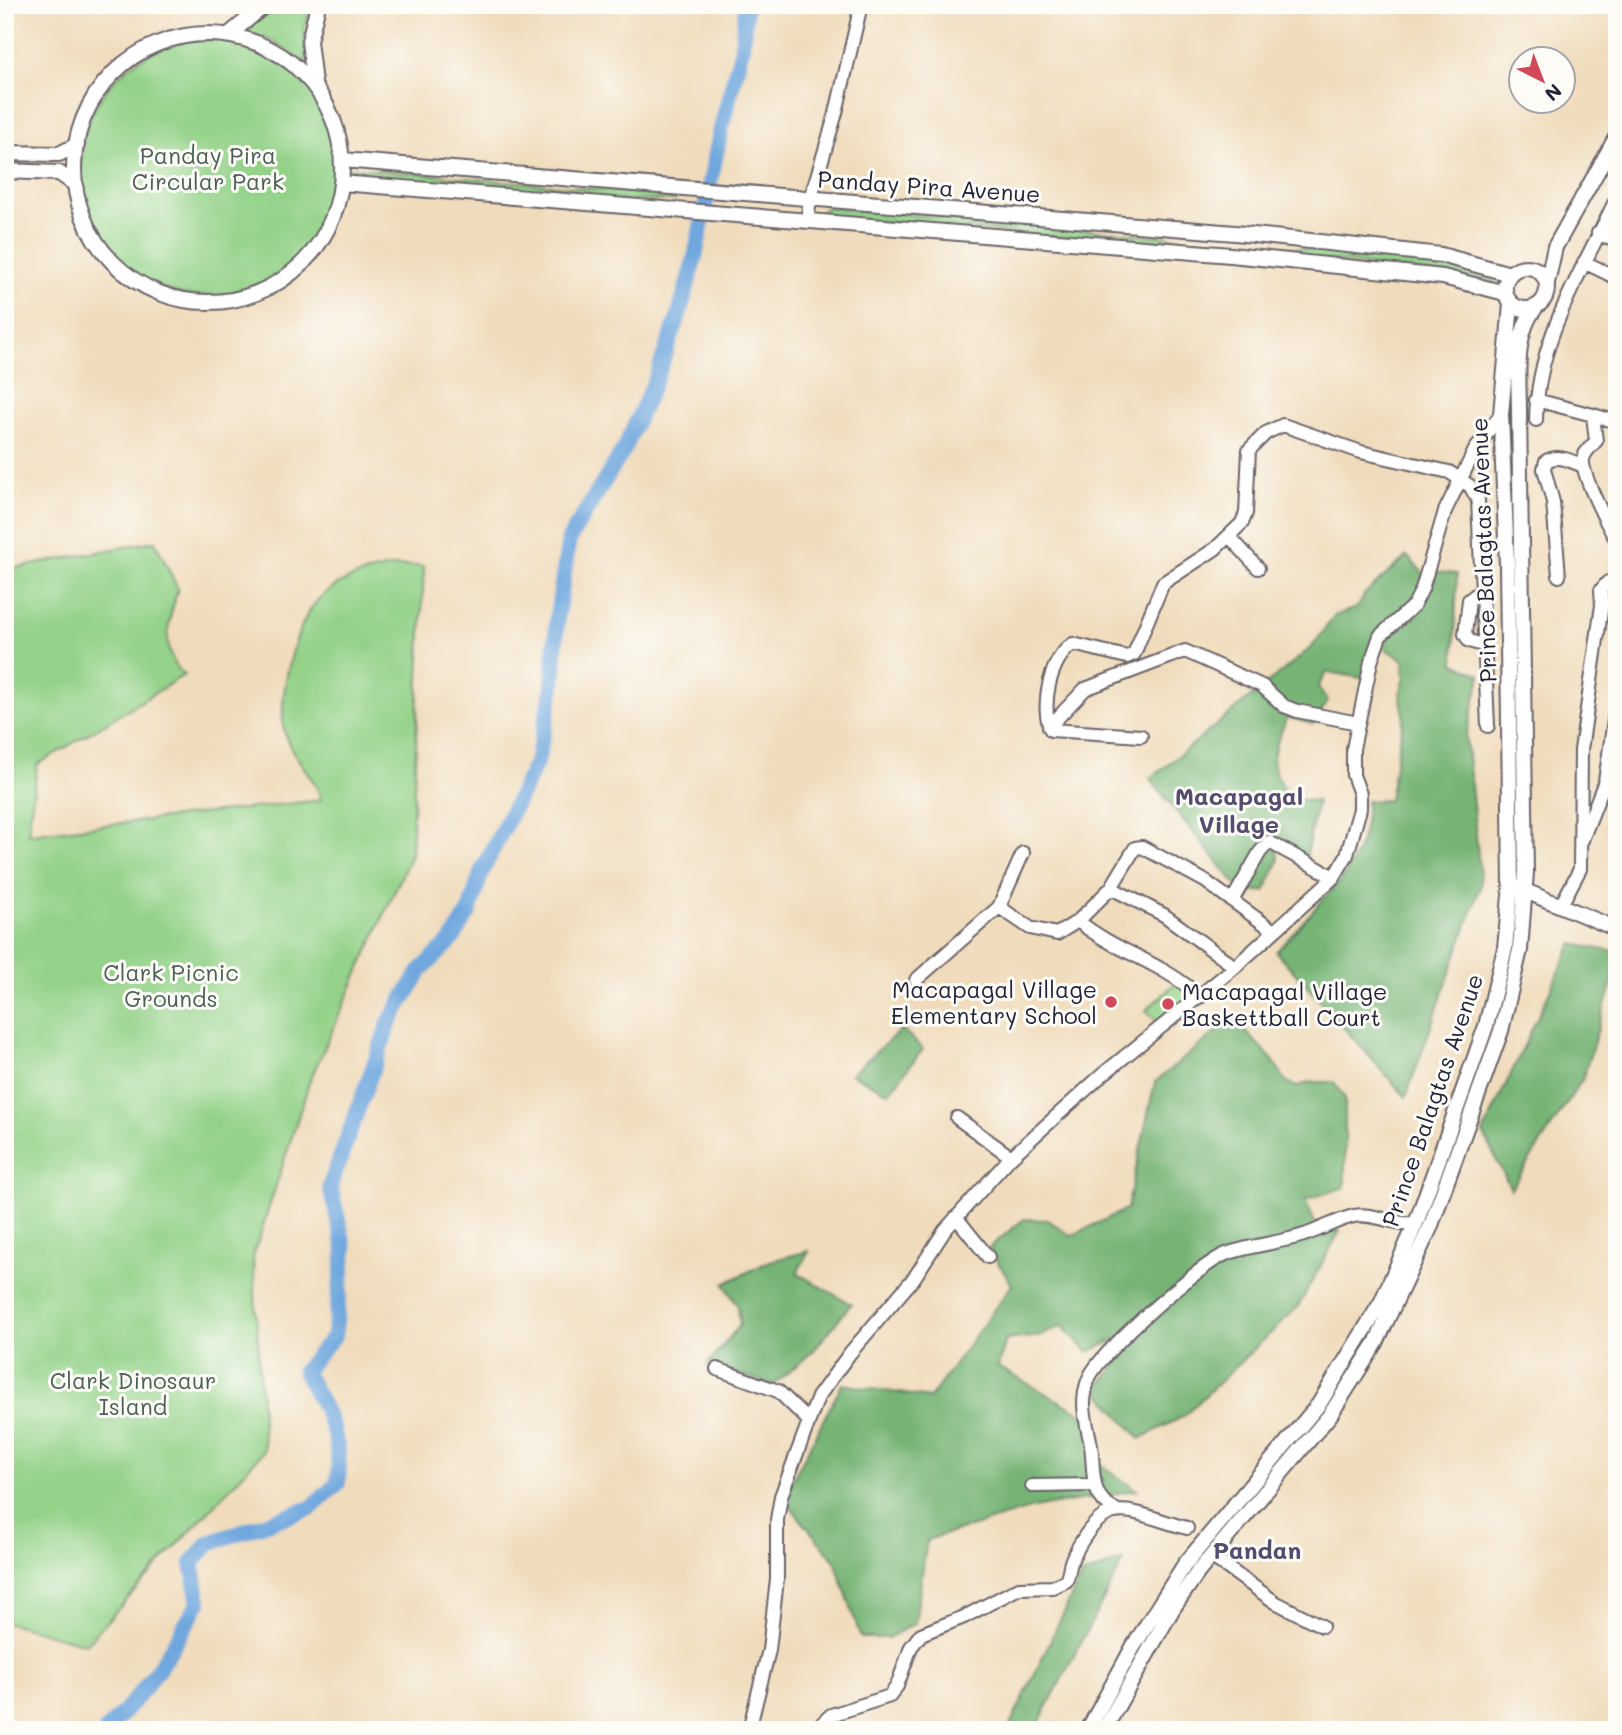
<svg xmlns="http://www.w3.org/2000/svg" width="1622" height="1735" font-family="Mali,sans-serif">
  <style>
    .green { fill: #93d288; stroke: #5a7a62; stroke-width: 2 }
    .forest { fill: #76b474; stroke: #4c6b58; stroke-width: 2 }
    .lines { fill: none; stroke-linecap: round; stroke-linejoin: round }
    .river { stroke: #6fa7de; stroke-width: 16 }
    .minor-casing { stroke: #6a6368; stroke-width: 16 }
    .major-casing { stroke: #6a6368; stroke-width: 18 }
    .minor { stroke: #fff; stroke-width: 12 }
    .major { stroke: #fff; stroke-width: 14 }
    .poi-dot { fill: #d1495b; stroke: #fdfcf7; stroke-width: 2.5 }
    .labels { text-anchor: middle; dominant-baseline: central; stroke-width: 6; stroke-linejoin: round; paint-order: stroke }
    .park-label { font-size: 23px; fill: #4a6056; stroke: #fdfcf7 }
    .street-label { font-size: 23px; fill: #22223b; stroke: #fdfcf7 }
    .poi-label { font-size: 23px; fill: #22223b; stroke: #fdfcf7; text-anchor: end }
    .neighbourhood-label { font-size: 24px; font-weight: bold; fill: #544d6f; stroke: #fdfcf7 }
  </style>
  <rect width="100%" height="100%" fill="#fdfcf7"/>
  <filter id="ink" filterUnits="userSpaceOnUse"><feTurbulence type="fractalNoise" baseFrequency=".0143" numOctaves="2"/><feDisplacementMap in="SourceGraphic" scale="14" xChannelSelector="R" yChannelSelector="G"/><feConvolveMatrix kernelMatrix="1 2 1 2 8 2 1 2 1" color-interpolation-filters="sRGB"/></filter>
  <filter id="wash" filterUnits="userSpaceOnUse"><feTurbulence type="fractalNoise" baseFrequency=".00686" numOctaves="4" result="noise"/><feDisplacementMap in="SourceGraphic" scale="28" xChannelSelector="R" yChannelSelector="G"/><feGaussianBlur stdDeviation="1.57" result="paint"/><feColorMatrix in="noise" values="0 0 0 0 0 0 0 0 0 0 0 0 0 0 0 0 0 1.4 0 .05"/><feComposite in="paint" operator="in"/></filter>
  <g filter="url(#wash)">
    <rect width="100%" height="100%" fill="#f0dcbc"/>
    <path class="green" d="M 273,5 L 311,5 L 305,28 L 306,64 L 273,41 L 240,30 L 260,19 Z
      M80 168a129 129 0 1 1 258 0a129 129 0 1 1-258 0Z
      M 352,168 L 676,196 L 676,200 L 630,201 L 351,176 L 348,171 Z
      M 826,207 L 1181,238 L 1185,244 L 1184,247 L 824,217 L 820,213 Z
      M 1241,244 C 1280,247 1483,257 1500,282 L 1235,249 Z
      M 155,541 L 178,589 C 169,619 158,650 184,675 L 37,765 L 28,834 L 321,800 C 315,774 288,755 284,729 C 278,697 295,621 320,598 C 344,575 392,562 424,567 L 411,855 L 310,1080 L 253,1257 L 264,1451 L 86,1644 L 5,1622 L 5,570 Z
      M 1177,982 L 1190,997 L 1160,1025 L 1146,1010 Z"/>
    <path class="forest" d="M 1407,556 L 1426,576 L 1411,609 L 1388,630 L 1368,679 L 1327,672 L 1318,687 L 1328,701 L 1313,724 L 1287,717 C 1271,758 1265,761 1290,799 L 1317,801 L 1306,858 L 1276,842 L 1279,860 L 1265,891 L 1242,892 L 1150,779 L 1312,647 L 1334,616 L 1358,607 L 1365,594 Z
      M 1437,572 L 1457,574 L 1454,663 L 1481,675 L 1466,736 L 1481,885 L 1406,1097 L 1276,952 L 1344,876 C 1359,852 1367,829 1366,801 L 1389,800 L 1404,715 L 1400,694 L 1405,677 L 1403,659 L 1385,649 L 1388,637 L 1417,616 Z
      M 1572,944 L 1617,952 L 1617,966 L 1583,1078 L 1511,1189 L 1483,1133 Z
      M 1233,1018 L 1273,1060 L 1286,1081 L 1296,1087 L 1309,1082 L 1334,1082 L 1345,1098 L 1345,1187 L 1305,1200 L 1315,1223 L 1340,1231 L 1298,1307 L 1184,1416 L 1140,1439 L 1096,1389 L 1148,1326 L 1088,1352 L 1062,1326 L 1040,1336 L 1006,1340 L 998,1367 L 1086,1416 L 1098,1463 L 1137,1490 L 1033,1508 L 927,1540 L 915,1623 L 888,1638 L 861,1638 L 835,1561 L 783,1498 L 842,1384 L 930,1398 L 1012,1285 L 989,1248 L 1024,1219 L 1048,1220 L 1071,1236 L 1127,1209 L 1155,1082 Z
      M 902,1029 L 923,1049 L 889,1093 L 851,1074 Z
      M 809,1251 L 797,1273 L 851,1304 L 814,1350 L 774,1385 L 707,1365 L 740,1325 L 738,1306 L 724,1284 L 770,1261 Z
      M 1124,1560 L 1035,1730 L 1008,1730 L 1081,1576 Z"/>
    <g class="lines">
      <path class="river" d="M 106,1730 C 146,1694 172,1648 199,1602 L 192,1563 L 209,1543 L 311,1508 L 338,1483 C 342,1435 327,1412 304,1371 L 334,1336 L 345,1249 L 330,1186 L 390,1021 L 421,970 L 452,940 L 469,912 L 482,871 L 537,761 L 553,687 L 557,617 L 569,539 L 624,449 L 655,381 L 679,315 L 695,257 L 721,129 L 742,48 L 746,5"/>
    </g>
  </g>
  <g filter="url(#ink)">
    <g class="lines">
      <g class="minor-casing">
        <path id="minor" d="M 807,221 L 810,200 L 836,113 L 861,5
          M 1598,233 L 1617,242
          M 1584,262 L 1617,278
          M 1536,400 L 1593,415
          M 1536,420 C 1537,337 1583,271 1617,197
          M 1617,422 L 1593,415 L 1596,441 C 1591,447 1585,451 1583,459 C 1581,474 1608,526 1617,541
          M 1230,537 L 1258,568
          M 1559,576 L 1553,502 L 1544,469 L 1546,461 C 1559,454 1571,461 1583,466
          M 1483,589 L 1469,600 L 1465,634 L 1469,641 L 1486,646
          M 1049,727 L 1085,689 L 1185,651 L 1262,686 L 1284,706 L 1297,711 L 1358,723
          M 1141,736 L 1051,730 C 1040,707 1050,658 1073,644 L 1127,657 L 1134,654 L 1163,583 L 1215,549 L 1242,523 L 1246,513 L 1249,450 L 1266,433 L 1283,425 L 1361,452 L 1449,472 L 1470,486 L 1478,500 L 1488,726
          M 1582,840 L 1605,781 L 1617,700
          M 1111,888 L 1135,848 L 1142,847 L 1205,881 L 1274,931
          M 1233,899 L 1260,852 L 1269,842 L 1334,877
          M 1561,905 L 1580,869 L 1581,750 L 1602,605 L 1601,590 L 1608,582 L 1617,582
          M 999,907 L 1030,928 L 1057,934 L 1078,921 L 1111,888 L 1164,915 L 1235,967
          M 1078,921 C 1116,952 1164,963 1200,997
          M 916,980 L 999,907 L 1023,853
          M 957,1118 L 1011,1157
          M 956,1217 L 988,1257
          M 717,1369 L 778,1391 L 808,1420
          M 1032,1486 L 1094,1485
          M 1116,1510 C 1086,1496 1096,1466 1090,1440 C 1085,1417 1080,1401 1089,1378 C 1100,1352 1200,1264 1226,1254 C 1251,1245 1279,1243 1304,1235 C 1321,1230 1336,1220 1354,1216 C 1374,1212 1394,1226 1416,1223
          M 1211,1556 L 1275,1602 L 1322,1626
          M 749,1730 L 769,1650 L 777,1579 L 777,1520 L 781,1496 L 818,1397 L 850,1353 L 914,1278 L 945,1230 L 1011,1157 L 1102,1075 L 1235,967 L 1334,877 L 1347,855 L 1360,809 L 1360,794 L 1353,775 L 1353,749 L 1371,662 L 1380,636 L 1414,605 L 1422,589 L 1445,511 L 1475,450 L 1501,414
          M 815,1730 L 831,1715 L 890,1696 L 897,1686 L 911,1647 L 921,1634 L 964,1617 L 1019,1588 L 1053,1587 L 1066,1581 C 1070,1572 1069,1563 1074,1555 C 1108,1488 1131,1514 1187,1528"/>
      </g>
      <g class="major-casing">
        <path id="major" d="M 231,33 L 265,5
          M74 168a134 134 0 1 1 268 0a134 134 0 1 1-268 0Z
          M 314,83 L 309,41 L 318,5
          M 5,153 L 59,154 L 77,145
          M 342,160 L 1235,233 L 1441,255 L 1510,274
          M 5,171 L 59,173 L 76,185
          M 341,183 L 1231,255 L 1443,277 L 1505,293
          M1505 288a21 21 0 1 1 42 0a21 21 0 1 1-42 0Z
          M 1547,283 L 1555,247 L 1617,136
          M 1518,888 L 1617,929
          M 1088,1730 L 1133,1647 L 1185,1564 L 1319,1404 L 1381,1303 L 1416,1223 L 1486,1026 L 1505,948 L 1511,885 L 1507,564 L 1501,414 L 1511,304
          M 1104,1730 L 1173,1608 L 1198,1572 L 1330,1415 L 1376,1343 L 1430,1228 L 1501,1031 L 1520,950 L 1526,872 L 1519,411 C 1519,379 1513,334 1536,307"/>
      </g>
      <use href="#minor" class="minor"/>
      <use href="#major" class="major"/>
    </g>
  </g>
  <g class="poi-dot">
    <circle cx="1111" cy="1002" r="7"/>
    <circle cx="1168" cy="1004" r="7"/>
  </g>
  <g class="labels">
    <g class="park-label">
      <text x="208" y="155">Panday Pira<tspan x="208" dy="26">Circular Park</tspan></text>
      <text x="171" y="972">Clark Picnic<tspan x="171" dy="26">Grounds</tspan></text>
      <text x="133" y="1380">Clark Dinosaur<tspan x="133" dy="26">Island</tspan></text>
    </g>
    <g class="street-label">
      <text transform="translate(929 186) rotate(4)">Panday Pira Avenue</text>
      <text transform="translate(1483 550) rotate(-92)">Prince Balagtas Avenue</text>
      <text transform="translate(1432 1100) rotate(-71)">Prince Balagtas Avenue</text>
    </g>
    <g class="poi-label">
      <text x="1097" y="989">Macapagal Village<tspan x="1097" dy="26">Elementary School</tspan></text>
      <text x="1182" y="991" text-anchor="start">Macapagal Village<tspan x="1182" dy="26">Baskettball Court</tspan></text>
    </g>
    <g class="neighbourhood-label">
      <text x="1239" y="795">Macapagal<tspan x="1239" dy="28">Village</tspan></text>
      <text x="1257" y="1549">Pandan</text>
    </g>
  </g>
  <rect width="1622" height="1735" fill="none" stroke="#fdfcf7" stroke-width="28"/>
  <g transform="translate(1542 80) rotate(138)"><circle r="33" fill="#fdfcf7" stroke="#a5a5ac" stroke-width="2"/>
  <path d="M0-5L12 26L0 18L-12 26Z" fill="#d1495b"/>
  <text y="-10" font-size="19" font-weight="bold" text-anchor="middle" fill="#22223b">N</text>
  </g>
</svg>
